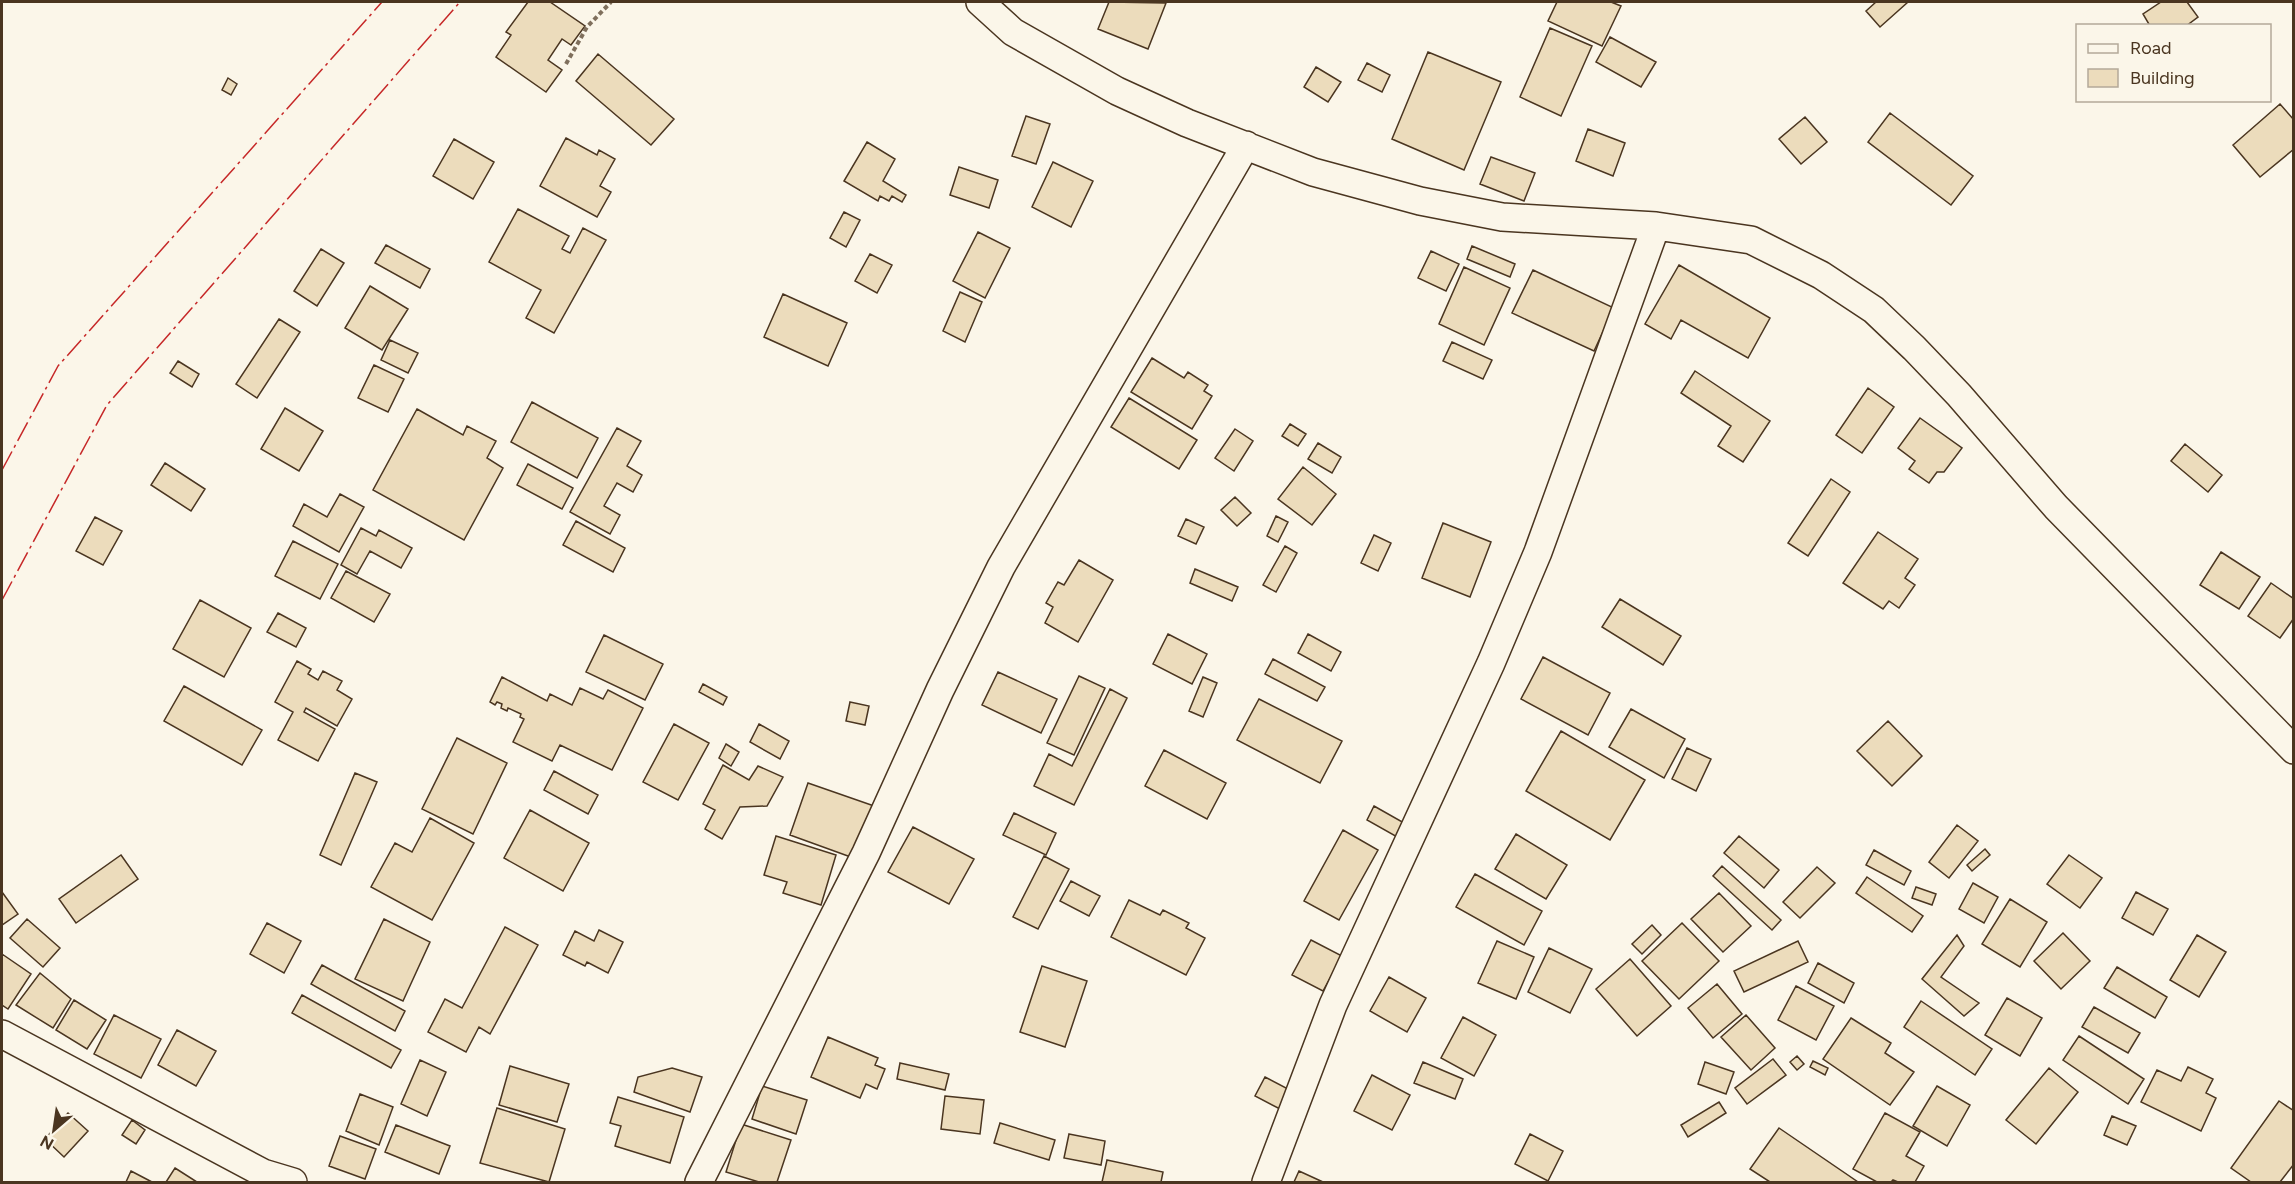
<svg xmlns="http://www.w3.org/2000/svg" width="2295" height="1184" font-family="Figtree,sans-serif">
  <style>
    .building { fill: #ecdcbc; stroke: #4a3520; stroke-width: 1.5 }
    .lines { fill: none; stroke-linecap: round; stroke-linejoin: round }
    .minor-casing { stroke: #4a3520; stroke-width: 30 }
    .path { stroke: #7f6f5c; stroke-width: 4; stroke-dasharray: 4.5 3; stroke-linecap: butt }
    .minor { stroke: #fbf6e9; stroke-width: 27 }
    .power { stroke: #c62828; stroke-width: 1.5; stroke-dasharray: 21 4.5 3 4.5; stroke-linecap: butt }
  </style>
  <rect width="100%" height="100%" fill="#fbf6e9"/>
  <path class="building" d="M 528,2 L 550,2 L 585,26 L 571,45 L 562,39 L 548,60 L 562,70 L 546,92 L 496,57 L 511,35 L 506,32 Z
    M 1109,2 L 1166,3 L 1148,49 L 1098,29 Z
    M 1557,2 L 1611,2 L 1621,6 L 1602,46 L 1548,21 Z
    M 1876,2 L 1908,2 L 1880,27 L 1866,11 Z
    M 2161,2 L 2187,2 L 2198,17 L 2186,26 L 2150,26 L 2143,14 Z
    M 1550,28 L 1592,46 L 1561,116 L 1520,97 Z
    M 1610,37 L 1656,62 L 1641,87 L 1596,62 Z
    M 1428,52 L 1501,82 L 1464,170 L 1392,139 Z
    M 598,54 L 674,119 L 651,145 L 576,81 Z
    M 1367,63 L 1390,75 L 1382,92 L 1358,80 Z
    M 1316,67 L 1341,82 L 1328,102 L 1304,87 Z
    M 228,78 L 237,84 L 231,95 L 222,90 Z
    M 2280,104 L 2294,120 L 2294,149 L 2260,177 L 2233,145 Z
    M 1890,113 L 1973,176 L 1951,205 L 1868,142 Z
    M 1026,116 L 1050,124 L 1036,164 L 1012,156 Z
    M 1805,117 L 1827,142 L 1801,164 L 1779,139 Z
    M 1588,129 L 1625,143 L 1613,176 L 1576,161 Z
    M 566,138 L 597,155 L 599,150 L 615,159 L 600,186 L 611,192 L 597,217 L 540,186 Z
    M 454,139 L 494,162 L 473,199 L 433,176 Z
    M 867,142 L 895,159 L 883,181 L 906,195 L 902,202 L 892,196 L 889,201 L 880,196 L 878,201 L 844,181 Z
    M 1491,157 L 1535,173 L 1524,201 L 1480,184 Z
    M 1053,162 L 1093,181 L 1071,227 L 1032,207 Z
    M 959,167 L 998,180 L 989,208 L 950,195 Z
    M 518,209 L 569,236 L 562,249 L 570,253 L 583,228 L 606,240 L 554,333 L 526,318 L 541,290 L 489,262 Z
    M 844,212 L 860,220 L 846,247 L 830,238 Z
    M 978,232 L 1010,248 L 985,298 L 953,281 Z
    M 386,245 L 430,269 L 420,288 L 375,263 Z
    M 1472,246 L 1515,264 L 1510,277 L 1467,259 Z
    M 321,249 L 344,263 L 317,306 L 294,291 Z
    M 1431,251 L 1459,264 L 1446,291 L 1418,278 Z
    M 870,254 L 892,265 L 877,293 L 855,281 Z
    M 1679,265 L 1770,318 L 1748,358 L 1681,320 L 1671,339 L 1645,324 Z
    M 1464,267 L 1510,288 L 1484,345 L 1439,324 Z
    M 1533,270 L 1614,308 L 1594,351 L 1512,313 Z
    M 370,286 L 408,309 L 382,350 L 345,328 Z
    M 960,292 L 982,302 L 965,342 L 943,331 Z
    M 783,294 L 847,323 L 828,366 L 764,337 Z
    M 279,319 L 300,332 L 257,398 L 236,384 Z
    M 390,340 L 418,353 L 408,373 L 381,360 Z
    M 1452,342 L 1492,360 L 1483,379 L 1443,361 Z
    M 1152,358 L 1184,378 L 1188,372 L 1208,385 L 1204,391 L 1212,396 L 1192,429 L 1131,392 Z
    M 178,361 L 199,374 L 192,387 L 170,373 Z
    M 374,365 L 404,379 L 388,412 L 358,398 Z
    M 1695,371 L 1770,421 L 1743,462 L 1718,446 L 1731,426 L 1681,393 Z
    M 1868,388 L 1894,407 L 1862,453 L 1836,435 Z
    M 1129,398 L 1197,440 L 1179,469 L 1111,427 Z
    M 532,402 L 598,438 L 577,478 L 511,442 Z
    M 285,408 L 323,431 L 299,471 L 261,449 Z
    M 417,409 L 463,435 L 467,426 L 496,441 L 487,458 L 503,468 L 464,540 L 373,490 Z
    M 1920,418 L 1962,448 L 1944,472 L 1937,472 L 1929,483 L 1909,469 L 1915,461 L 1898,448 Z
    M 1290,424 L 1306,434 L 1298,446 L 1282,436 Z
    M 617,428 L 641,441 L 627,466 L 642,475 L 633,492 L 617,483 L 604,506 L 620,515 L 610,534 L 570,512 Z
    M 1235,429 L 1253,441 L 1234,471 L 1215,458 Z
    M 1318,443 L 1341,457 L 1332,473 L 1308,459 Z
    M 2185,444 L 2222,475 L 2208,492 L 2171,461 Z
    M 165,463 L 205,489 L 191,511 L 151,485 Z
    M 528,464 L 573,488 L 562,509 L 517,485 Z
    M 1303,467 L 1336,494 L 1312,525 L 1278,499 Z
    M 1831,479 L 1850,492 L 1808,556 L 1788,543 Z
    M 340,494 L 364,507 L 339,552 L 293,526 L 304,504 L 327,517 Z
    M 1235,497 L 1251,513 L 1237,526 L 1221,510 Z
    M 1276,516 L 1288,522 L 1278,542 L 1267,536 Z
    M 95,517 L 122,531 L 103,565 L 76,551 Z
    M 1186,519 L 1204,527 L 1196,544 L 1178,536 Z
    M 576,521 L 625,548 L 613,572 L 563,545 Z
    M 1443,523 L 1491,542 L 1470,597 L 1422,578 Z
    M 361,528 L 376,536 L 379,530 L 412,548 L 401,568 L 370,551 L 357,574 L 341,565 Z
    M 1878,532 L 1918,559 L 1905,578 L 1915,585 L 1899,608 L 1889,601 L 1883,609 L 1843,583 Z
    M 1374,535 L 1391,543 L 1378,571 L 1361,563 Z
    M 293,541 L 338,564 L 320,599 L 275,576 Z
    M 1285,546 L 1297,553 L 1276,592 L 1263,585 Z
    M 2221,552 L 2260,577 L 2239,609 L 2200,585 Z
    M 1079,560 L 1113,580 L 1078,642 L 1045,623 L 1053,607 L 1046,603 L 1058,582 L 1064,585 Z
    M 1195,569 L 1238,587 L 1232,601 L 1190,583 Z
    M 346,571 L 390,594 L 374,622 L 331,598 Z
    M 2271,583 L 2294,599 L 2294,618 L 2280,638 L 2248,616 Z
    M 1620,599 L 1681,636 L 1663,665 L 1602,627 Z
    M 200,600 L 251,628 L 224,677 L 173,649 Z
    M 278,613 L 306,628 L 296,647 L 267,632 Z
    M 1168,634 L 1207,654 L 1192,684 L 1153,664 Z
    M 1308,634 L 1341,652 L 1331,671 L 1298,653 Z
    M 604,635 L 663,664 L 645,700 L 586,672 Z
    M 1543,657 L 1610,693 L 1588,735 L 1521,699 Z
    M 1273,659 L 1325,687 L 1317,701 L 1265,674 Z
    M 297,661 L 311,669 L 308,674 L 318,680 L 323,671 L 342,681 L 337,690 L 352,699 L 337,726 L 306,708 L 304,712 L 335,729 L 318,761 L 278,740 L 293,712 L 275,702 Z
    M 998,672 L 1057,699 L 1041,733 L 982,705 Z
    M 1079,676 L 1105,688 L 1074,755 L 1047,743 Z
    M 502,677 L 547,701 L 550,694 L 572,705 L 580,688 L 603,699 L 608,690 L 643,708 L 612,770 L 560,745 L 552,761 L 513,742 L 524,719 L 520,717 L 521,714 L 508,708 L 507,711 L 501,708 L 502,704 L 497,702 L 495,705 L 490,702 Z
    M 1203,677 L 1217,683 L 1203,717 L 1189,711 Z
    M 703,684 L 727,697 L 723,705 L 699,692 Z
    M 184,686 L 262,730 L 242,765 L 164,721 Z
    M 1110,689 L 1127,698 L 1074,805 L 1034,786 L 1049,754 L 1072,766 Z
    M 1259,699 L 1342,741 L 1320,783 L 1237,740 Z
    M 850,702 L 869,706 L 865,725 L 846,721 Z
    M 1631,709 L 1685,739 L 1664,778 L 1609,747 Z
    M 1888,721 L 1922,756 L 1892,786 L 1857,751 Z
    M 674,724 L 709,743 L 678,800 L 643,782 Z
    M 759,724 L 789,741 L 780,759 L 750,742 Z
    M 1561,731 L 1645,780 L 1610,840 L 1526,791 Z
    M 457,738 L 507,763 L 473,834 L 422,809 Z
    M 726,744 L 739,752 L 731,766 L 719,758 Z
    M 1687,748 L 1711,759 L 1696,791 L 1672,779 Z
    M 1164,750 L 1226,783 L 1207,819 L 1145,786 Z
    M 723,765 L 749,780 L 758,766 L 783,777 L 767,806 L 740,807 L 722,839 L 705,829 L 715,810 L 703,804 Z
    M 554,771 L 598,795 L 588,814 L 544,790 Z
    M 355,773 L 377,782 L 341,865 L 320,855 Z
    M 808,783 L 877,807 L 859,860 L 790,835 Z
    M 1374,806 L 1413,828 L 1406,842 L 1367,820 Z
    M 530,810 L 589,843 L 563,891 L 504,858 Z
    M 1014,813 L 1056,833 L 1046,855 L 1003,835 Z
    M 430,818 L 474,843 L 432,920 L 371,887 L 395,843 L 412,852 Z
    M 1957,825 L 1978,841 L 1949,878 L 1929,862 Z
    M 913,827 L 974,859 L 949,904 L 888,872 Z
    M 1343,830 L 1378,850 L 1339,920 L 1304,901 Z
    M 1516,834 L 1567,865 L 1546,899 L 1495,869 Z
    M 776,836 L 836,855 L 821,905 L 783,893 L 787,882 L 764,875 Z
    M 1739,836 L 1779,870 L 1764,888 L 1724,853 Z
    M 1985,849 L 1990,855 L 1972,871 L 1967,865 Z
    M 1874,850 L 1911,871 L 1904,885 L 1866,865 Z
    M 121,855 L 138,879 L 76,923 L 59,899 Z
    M 2069,855 L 2102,878 L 2080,908 L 2047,884 Z
    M 1044,856 L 1069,869 L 1038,929 L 1013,917 Z
    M 1722,866 L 1781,920 L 1772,930 L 1713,876 Z
    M 1817,867 L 1835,883 L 1800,918 L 1783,902 Z
    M 1475,874 L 1542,911 L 1524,945 L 1456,907 Z
    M 1867,877 L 1923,916 L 1912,932 L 1856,893 Z
    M 1071,881 L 1100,896 L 1089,916 L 1060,901 Z
    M 1973,883 L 1998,897 L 1984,923 L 1959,909 Z
    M 1916,887 L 1936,894 L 1932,905 L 1912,898 Z
    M 2,892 L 18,914 L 2,925 Z
    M 2136,892 L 2168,909 L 2153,935 L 2122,918 Z
    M 1719,893 L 1751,926 L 1723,952 L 1691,919 Z
    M 2010,899 L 2047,922 L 2020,967 L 1982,944 Z
    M 1129,900 L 1160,915 L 1163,910 L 1189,923 L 1186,928 L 1205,938 L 1186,975 L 1111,937 Z
    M 27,919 L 60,948 L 43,967 L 10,938 Z
    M 384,919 L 430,942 L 403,1001 L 355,979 Z
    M 267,923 L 301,941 L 284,973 L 250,954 Z
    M 1682,923 L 1719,961 L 1679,999 L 1642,961 Z
    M 1652,925 L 1661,935 L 1642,954 L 1632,944 Z
    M 505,927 L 538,945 L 490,1034 L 479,1027 L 466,1052 L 428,1032 L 445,999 L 462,1008 Z
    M 599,930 L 623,942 L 608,973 L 587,962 L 585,966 L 563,955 L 575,931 L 594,941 Z
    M 2063,933 L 2090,961 L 2061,989 L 2034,961 Z
    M 1957,935 L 1964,946 L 1941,977 L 1979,1003 L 1964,1016 L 1922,979 Z
    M 2197,935 L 2226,952 L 2199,997 L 2170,980 Z
    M 1311,940 L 1342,956 L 1323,991 L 1292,975 Z
    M 1497,941 L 1534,957 L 1516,999 L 1478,983 Z
    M 1798,941 L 1808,962 L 1744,992 L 1734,971 Z
    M 1549,948 L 1592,969 L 1570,1013 L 1528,992 Z
    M 2,954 L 31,974 L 8,1009 L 2,1005 Z
    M 1630,959 L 1671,1006 L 1637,1036 L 1596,989 Z
    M 1818,963 L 1854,983 L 1844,1003 L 1808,983 Z
    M 322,965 L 405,1011 L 395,1031 L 311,984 Z
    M 1042,966 L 1087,981 L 1065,1047 L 1020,1032 Z
    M 2117,967 L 2167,997 L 2155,1018 L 2104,988 Z
    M 40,973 L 71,999 L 53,1028 L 16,1005 Z
    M 1389,977 L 1426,998 L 1407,1032 L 1370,1011 Z
    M 1717,984 L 1742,1014 L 1713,1038 L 1688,1008 Z
    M 1796,986 L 1834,1006 L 1816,1040 L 1778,1020 Z
    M 302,995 L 401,1050 L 391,1068 L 292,1013 Z
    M 2007,998 L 2042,1018 L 2020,1056 L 1985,1035 Z
    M 74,1000 L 106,1020 L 87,1049 L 56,1030 Z
    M 1921,1001 L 1992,1049 L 1975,1075 L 1904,1027 Z
    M 2094,1007 L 2140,1033 L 2128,1053 L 2082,1027 Z
    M 114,1015 L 161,1039 L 141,1078 L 94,1054 Z
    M 1746,1015 L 1775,1048 L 1751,1070 L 1721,1037 Z
    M 1463,1017 L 1496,1035 L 1474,1076 L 1441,1058 Z
    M 1851,1018 L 1891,1043 L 1885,1053 L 1914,1072 L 1890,1105 L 1823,1059 Z
    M 177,1030 L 216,1051 L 196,1086 L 158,1065 Z
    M 2079,1036 L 2144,1079 L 2128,1104 L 2063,1060 Z
    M 828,1037 L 878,1058 L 875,1065 L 885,1069 L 877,1089 L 866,1084 L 860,1098 L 811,1077 Z
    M 1797,1056 L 1804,1064 L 1797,1070 L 1790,1062 Z
    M 1773,1059 L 1786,1075 L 1747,1104 L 1735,1088 Z
    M 420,1060 L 446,1072 L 427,1116 L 401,1104 Z
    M 1813,1061 L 1828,1068 L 1825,1075 L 1810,1067 Z
    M 1423,1062 L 1463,1079 L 1455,1099 L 1414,1083 Z
    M 1705,1062 L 1734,1072 L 1726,1094 L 1698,1084 Z
    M 900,1063 L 949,1074 L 945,1090 L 897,1079 Z
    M 510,1066 L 569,1084 L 557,1122 L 499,1105 Z
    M 2188,1067 L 2213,1079 L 2206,1093 L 2216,1098 L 2201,1131 L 2141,1102 L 2157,1070 L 2181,1081 Z
    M 672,1068 L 702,1077 L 690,1112 L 634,1092 L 638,1077 Z
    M 2049,1068 L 2078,1092 L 2036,1144 L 2006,1120 Z
    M 1372,1075 L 1410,1095 L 1392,1130 L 1354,1111 Z
    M 1265,1077 L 1290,1090 L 1280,1109 L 1255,1096 Z
    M 762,1086 L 807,1100 L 796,1134 L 752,1119 Z
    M 1937,1086 L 1970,1105 L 1947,1146 L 1913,1126 Z
    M 360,1094 L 393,1107 L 379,1145 L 346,1131 Z
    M 945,1096 L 984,1100 L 980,1134 L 941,1129 Z
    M 618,1097 L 684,1117 L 670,1163 L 615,1146 L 621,1126 L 610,1123 Z
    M 2279,1101 L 2294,1111 L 2294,1164 L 2280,1182 L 2251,1182 L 2231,1168 Z
    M 1719,1102 L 1726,1113 L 1688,1137 L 1681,1125 Z
    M 497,1108 L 565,1129 L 549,1182 L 480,1163 Z
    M 68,1113 L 88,1131 L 64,1157 L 45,1139 Z
    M 1885,1113 L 1920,1132 L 1906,1156 L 1924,1166 L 1915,1182 L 1898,1182 L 1893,1180 L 1891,1182 L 1877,1182 L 1853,1169 Z
    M 2112,1116 L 2136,1126 L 2127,1145 L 2104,1135 Z
    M 132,1120 L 145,1130 L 136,1144 L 122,1135 Z
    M 1000,1123 L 1055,1140 L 1049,1160 L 994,1143 Z
    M 741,1124 L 791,1140 L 777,1182 L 759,1182 L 726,1172 Z
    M 396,1125 L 450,1146 L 439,1174 L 385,1152 Z
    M 1779,1128 L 1858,1182 L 1770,1182 L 1750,1169 Z
    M 1069,1134 L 1105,1141 L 1101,1165 L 1064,1158 Z
    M 1530,1134 L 1563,1151 L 1548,1181 L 1515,1164 Z
    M 340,1136 L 376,1149 L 365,1179 L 329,1166 Z
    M 1107,1160 L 1163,1172 L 1161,1182 L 1102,1182 Z
    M 175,1168 L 197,1182 L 166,1182 Z
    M 131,1171 L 152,1182 L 126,1182 Z
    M 1299,1171 L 1323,1182 L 1294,1182 Z"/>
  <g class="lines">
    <g class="minor-casing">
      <path id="minor" d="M 980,2 L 1013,32 L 1117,91 L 1187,123 L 1313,172 L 1420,201 L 1502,217 L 1656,226 L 1751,240 L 1821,275 L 1874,310 L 1914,348 L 1959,395 L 2056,507 L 2294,750
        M 2,1034 L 263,1173 L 293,1182
        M 699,1182 L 866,853 L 940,690 L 1001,567 L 1246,145
        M 1266,1182 L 1333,1005 L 1491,663 L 1538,552 L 1656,226"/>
    </g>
    <path class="path" d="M 566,64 L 587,27 L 611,2"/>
    <use href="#minor" class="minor"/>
    <path class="power" d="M 2,470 L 58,366 L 382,2
      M 2,600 L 107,405 L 460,2"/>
  </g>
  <rect width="2295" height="1184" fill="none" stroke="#4a3520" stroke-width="6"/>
  <rect x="2076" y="24" width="195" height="78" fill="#fbf6e9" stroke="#b4a999" stroke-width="1.5"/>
  <rect x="2088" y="44" width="30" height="9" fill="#fbf6e9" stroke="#b4a999" stroke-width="1.5"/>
  <text x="2130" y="54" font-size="18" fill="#4a3520">Road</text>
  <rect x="2088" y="69" width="30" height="18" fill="#ecdcbc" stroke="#b4a999" stroke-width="1.5"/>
  <text x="2130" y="84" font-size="18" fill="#4a3520">Building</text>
  <g transform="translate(54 1130) rotate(209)" stroke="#fbf6e9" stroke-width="4.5" paint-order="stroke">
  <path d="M0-4.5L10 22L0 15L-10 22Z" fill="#4a3520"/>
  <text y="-9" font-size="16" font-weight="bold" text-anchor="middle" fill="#4a3520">N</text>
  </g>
</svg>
